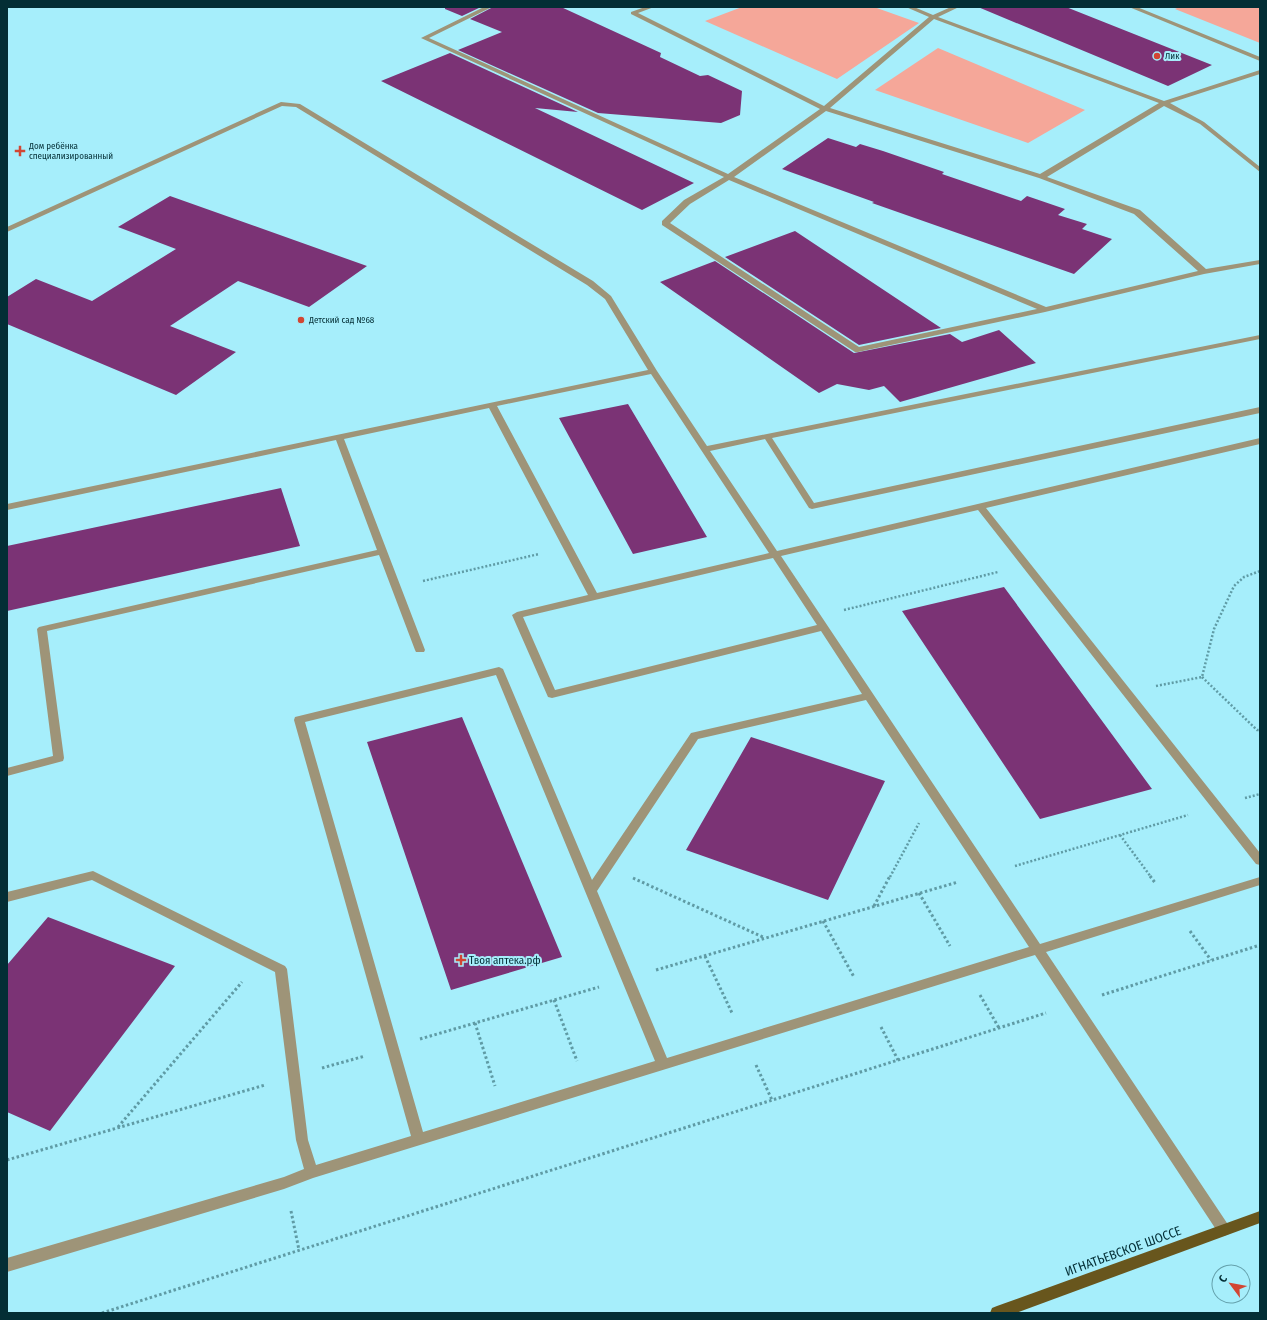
<svg xmlns="http://www.w3.org/2000/svg" width="1267" height="1320" font-family="'Fira Sans Condensed',sans-serif">
  <style>
    .green { fill: #f5a799 }
    .building { fill: #7b3375 }
    .lines { fill: none; stroke-linecap: round; stroke-linejoin: round }
    .path-far1 { stroke: #5f9ba5; stroke-width: 2.5; stroke-dasharray: 2 2; stroke-linecap: butt }
    .path { stroke: #5f9ba5; stroke-width: 3; stroke-dasharray: 2.5 2.5; stroke-linecap: butt }
    .service { fill: #9e9478; fill-rule: evenodd }
    .primary { fill: #68561d; fill-rule: evenodd }
    .poi-dot { fill: #d24633; stroke: #a6eefb; stroke-width: 1.5 }
    .labels { text-anchor: middle; dominant-baseline: central; stroke-width: 4; stroke-linejoin: round; paint-order: stroke }
    .far-poi-label { font-size: 9px; fill: #032e35; stroke: #a6eefb; text-anchor: start }
    .poi-label { font-size: 11px; fill: #032e35; stroke: #a6eefb; text-anchor: start }
    .near-street-label { font-size: 13px; fill: #032e35; stroke: #a6eefb }
  </style>
  <rect width="100%" height="100%" fill="#a6eefb"/>
  <path class="green" d="M 742,7 L 874,7 L 919,23 L 837,79 L 705,21 Z
    M 1179,7 L 1260,7 L 1260,43 L 1175,9 Z
    M 938,48 L 1085,110 L 1028,143 L 875,90 Z"/>
  <path class="building" d="M 445,7 L 481,7 L 462,16 L 445,9 Z
    M 493,7 L 561,7 L 661,53 L 660,57 L 700,76 L 708,75 L 742,91 L 740,115 L 721,123 L 598,113 L 458,50 L 502,32 L 470,19 Z
    M 978,7 L 1066,7 L 1212,65 L 1168,86 Z
    M 450,53 L 578,112 L 535,108 L 694,183 L 642,210 L 381,81 Z
    M 828,138 L 856,147 L 860,144 L 883,151 L 944,172 L 942,174 L 1021,201 L 1027,196 L 1065,209 L 1058,215 L 1087,224 L 1082,229 L 1112,239 L 1074,274 L 872,203 L 874,202 L 782,169 Z
    M 170,196 L 367,266 L 309,307 L 238,281 L 170,326 L 236,352 L 176,395 L 7,324 L 7,297 L 36,279 L 92,301 L 176,249 L 118,227 Z
    M 795,231 L 941,328 L 859,345 L 725,257 Z
    M 715,261 L 854,353 L 950,334 L 962,342 L 999,330 L 1036,363 L 900,402 L 884,386 L 869,390 L 837,384 L 819,393 L 660,282 Z
    M 628,404 L 707,537 L 633,554 L 559,418 Z
    M 281,488 L 300,546 L 7,611 L 7,546 Z
    M 1004,587 L 1152,789 L 1040,819 L 902,611 Z
    M 462,717 L 562,957 L 451,990 L 367,742 Z
    M 751,737 L 885,781 L 828,900 L 686,850 Z
    M 48,917 L 175,966 L 50,1131 L 7,1112 L 7,965 Z"/>
  <g class="lines">
    <path class="path-far1" d="M 423,581 L 539,554
      M 844,610 L 998,572
      M 1202,677 L 1257,730 L 1260,730
      M 1156,686 L 1202,677 L 1214,629 L 1234,586 L 1244,577 L 1260,571
      M 1245,798 L 1260,794
      M 1120,835 L 1151,877
      M 1015,866 L 1188,815
      M 890,877 L 919,823"/>
    <path class="path" d="M 1150,876 L 1156,884
      M 633,878 L 765,938
      M 919,893 L 950,946
      M 874,906 L 890,876
      M 823,921 L 854,977
      M 1190,931 L 1211,960
      M 705,956 L 732,1013
      M 656,970 L 958,882
      M 980,995 L 999,1028
      M 1102,995 L 1260,945
      M 554,1000 L 577,1061
      M 475,1023 L 495,1086
      M 881,1027 L 898,1060
      M 420,1039 L 599,987
      M 756,1065 L 772,1100
      M 322,1068 L 365,1056
      M 118,1127 L 242,982
      M 7,1160 L 265,1085
      M 291,1211 L 299,1250
      M 102,1313 L 1046,1013"/>
    <path class="service" d="M 484,7 L 492,7 L 429,38 L 728,174 L 820,109 L 631,14 L 631,12 L 645,7 L 654,7 L 638,13 L 824,106 L 929,17 L 906,7 L 914,7 L 933,15 L 951,7 L 959,7 L 938,17 L 1164,101 L 1260,70 L 1260,74 L 1170,103 L 1204,122 L 1260,167 L 1260,172 L 1200,124 L 1164,106 L 1047,177 L 1140,210 L 1206,269 L 1260,260 L 1260,264 L 1204,274 L 1045,312 L 858,352 L 855,352 L 662,225 L 662,221 L 684,200 L 724,177 L 421,38 ZM 934,19 L 1159,103 L 1040,174 L 830,108 ZM 826,111 L 1039,178 L 1134,214 L 1198,271 L 1046,307 L 734,177 ZM 729,180 L 1037,309 L 859,347 L 670,223 L 690,204 Z
      M 1129,7 L 1137,7 L 1260,57 L 1260,61 Z
      M 281,102 L 300,104 L 593,281 L 611,296 L 657,371 L 707,446 L 1260,335 L 1260,339 L 772,438 L 814,503 L 1260,407 L 1260,413 L 812,509 L 809,508 L 765,439 L 710,451 L 777,551 L 1260,438 L 1260,444 L 986,508 L 1260,853 L 1260,865 L 1256,864 L 978,510 L 781,556 L 1040,944 L 1260,877 L 1260,885 L 1046,952 L 1229,1226 L 1231,1230 L 1229,1234 L 1224,1236 L 1219,1234 L 1035,955 L 313,1178 L 284,1189 L 7,1272 L 7,1258 L 284,1177 L 304,1169 L 296,1140 L 275,972 L 92,880 L 7,902 L 7,892 L 93,871 L 285,966 L 287,969 L 308,1140 L 316,1165 L 411,1136 L 294,720 L 295,717 L 499,667 L 503,669 L 592,880 L 691,733 L 862,694 L 821,631 L 552,698 L 548,697 L 512,615 L 517,612 L 588,595 L 489,408 L 344,439 L 425,650 L 424,652 L 416,652 L 415,650 L 379,555 L 47,631 L 64,758 L 63,761 L 7,776 L 7,768 L 53,756 L 37,629 L 39,627 L 377,550 L 336,440 L 7,510 L 7,504 L 648,370 L 605,299 L 587,285 L 296,107 L 282,106 L 7,232 L 7,227 ZM 651,374 L 769,553 L 597,593 L 497,406 ZM 773,558 L 817,625 L 555,690 L 523,617 ZM 496,675 L 655,1061 L 423,1132 L 305,722 ZM 866,700 L 1029,947 L 667,1058 L 597,891 L 698,739 Z"/>
    <path class="primary" d="M 1260,1211 L 1260,1223 L 1016,1313 L 990,1313 L 992,1308 L 997,1306 Z"/>
  </g>
  <g class="poi-dot">
    <circle cx="1157" cy="56" r="4"/>
    <path d="M18 145h4v4h4v4h-4v4h-4v-4h-4v-4h4z"/>
    <circle cx="301" cy="320" r="4"/>
    <path d="M459 954h4v4h4v4h-4v4h-4v-4h-4v-4h4z"/>
  </g>
  <g class="labels">
    <g class="far-poi-label">
      <text x="1165" y="56">Лик</text>
      <text x="29" y="146">Дом ребёнка<tspan x="29" dy="10">специализированный</tspan></text>
      <text x="309" y="320">Детский сад №68</text>
    </g>
    <g class="poi-label">
      <text x="469" y="960">Твоя аптека.рф</text>
    </g>
    <g class="near-street-label">
      <text transform="translate(1123 1251) rotate(-20)">ИГНАТЬЕВСКОЕ ШОССЕ</text>
    </g>
  </g>
  <rect width="1267" height="1320" fill="none" stroke="#032e35" stroke-width="16"/>
  <g transform="translate(1231 1284) rotate(302)"><circle r="19" fill="#a6eefb" stroke="#65a1ac"/>
  <path d="M0-3L7 15L0 10L-7 15Z" fill="#d24633"/>
  <text y="-6" font-size="11" font-weight="bold" text-anchor="middle" fill="#032e35">С</text>
  </g>
</svg>
